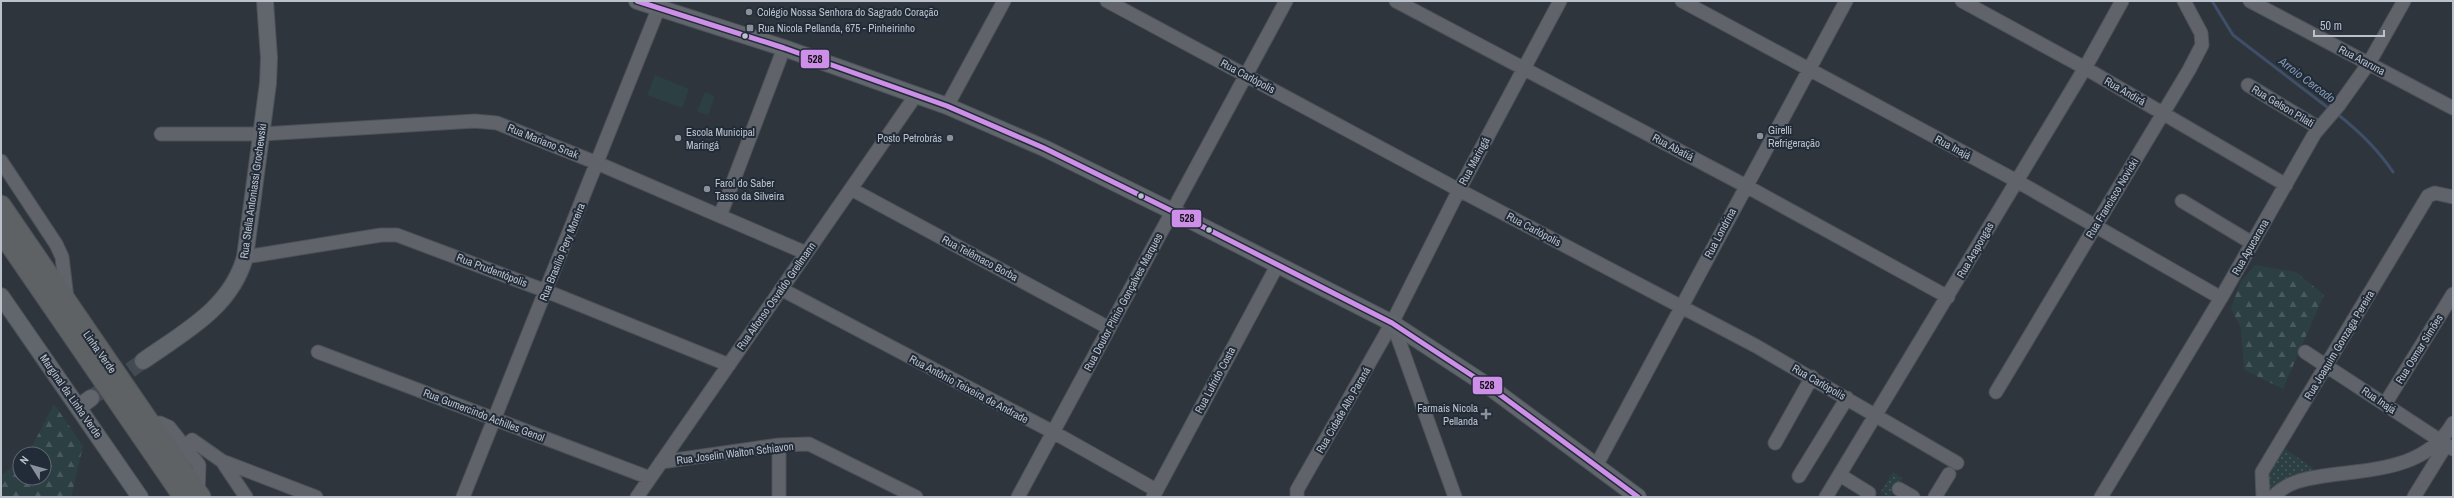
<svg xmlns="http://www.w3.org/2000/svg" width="2454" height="498" font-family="'Archivo Narrow',sans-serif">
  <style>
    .forest { fill: url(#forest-firs) }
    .park { fill: url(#park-dots) }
    .pitch { fill: #2c3f43 }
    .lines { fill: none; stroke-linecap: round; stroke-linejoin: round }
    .stream { stroke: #3e4f67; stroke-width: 3 }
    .major-tunnel { stroke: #444a52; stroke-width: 16; stroke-dasharray: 16 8; stroke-linecap: butt }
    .minor-casing { stroke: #4d5158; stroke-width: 15 }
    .major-casing { stroke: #4d5259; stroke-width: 18 }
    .highway-casing { stroke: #4c5159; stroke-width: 21 }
    .minor { stroke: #60646a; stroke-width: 13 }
    .major { stroke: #61656c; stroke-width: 16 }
    .highway { stroke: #5f6264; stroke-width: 19 }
    .bus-1-casing { stroke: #222b38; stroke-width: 8 }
    .bus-1 { stroke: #ce8fe9; stroke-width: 5 }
    .poi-dot { fill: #8a919a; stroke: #222b38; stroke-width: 1.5 }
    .bus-dot { fill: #bbc2cc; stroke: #222b38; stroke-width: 1.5 }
    .labels { text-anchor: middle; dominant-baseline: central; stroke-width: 4; stroke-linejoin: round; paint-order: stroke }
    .poi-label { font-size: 11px; fill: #bbc2cc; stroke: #222b38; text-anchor: start }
    .street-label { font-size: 11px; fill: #bbc2cc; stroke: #222b38 }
    .water-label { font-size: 12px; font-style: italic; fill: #8498b2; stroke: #222b38 }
    .line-badge { stroke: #222b38; stroke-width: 1.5 }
    .pale-badge-label { font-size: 11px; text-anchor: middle; font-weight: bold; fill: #111 }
  </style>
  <defs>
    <pattern id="forest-firs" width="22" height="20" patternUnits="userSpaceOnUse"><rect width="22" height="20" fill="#2c3f43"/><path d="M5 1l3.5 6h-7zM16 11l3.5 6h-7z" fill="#49595d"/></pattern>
    <pattern id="park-dots" width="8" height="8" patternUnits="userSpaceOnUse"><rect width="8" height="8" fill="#2c3f43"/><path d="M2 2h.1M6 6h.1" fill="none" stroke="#49595d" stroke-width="1.8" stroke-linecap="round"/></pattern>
  </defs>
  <rect width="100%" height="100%" fill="#2f353d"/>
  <path class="forest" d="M 2255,265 L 2296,272 L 2324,295 L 2283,389 L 2244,370 L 2241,328 L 2231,308 L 2241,281 Z
    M 54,404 L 83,446 L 71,497 L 1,497 L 1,475 L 20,461 L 20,478 L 44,478 L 44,454 L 28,454 Z"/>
  <path class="park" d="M 2284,448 L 2314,469 L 2268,492 L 2271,465 Z
    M 1893,472 L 1902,478 L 1890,497 L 1880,493 Z"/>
  <path class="pitch" d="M 655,75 L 689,89 L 682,108 L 647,95 Z
    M 705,92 L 715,96 L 708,115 L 697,111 Z"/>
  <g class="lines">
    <path class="stream" d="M 2212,1 L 2233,35 L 2331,110
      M 2336,113 C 2359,131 2377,148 2393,172"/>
    <path class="major-tunnel" d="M 91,398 L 143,361"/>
    <g class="minor-casing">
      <path id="minor" d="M 1107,1 L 1459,190 L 1756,346 L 1957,463
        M 1396,1 L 1746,186 L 1948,297
        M 1682,1 L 2015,180 L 2221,298
        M 1962,1 L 2085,68 L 2286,185
        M 2250,1 L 2453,108
        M 2248,85 L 2319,128
        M 947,106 L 1004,1
        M 161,134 L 262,134 L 475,121 L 497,123 L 597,163 L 806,253
        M 1,161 L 56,244 L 62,257 L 67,298
        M 851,189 L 1109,328
        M 2182,201 L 2252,243
        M 720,216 L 784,48
        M 245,257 L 381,235 L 397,235 L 546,291 L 729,365
        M 781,289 L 1053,432 L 1156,490
        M 1393,324 L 1455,497
        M 318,352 L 650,478
        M 2305,352 L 2453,449
        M 1996,392 L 2189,70 L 2202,45 L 2201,33 L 2184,1
        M 2385,404 L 2453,294
        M 150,424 L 160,423 L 169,427 L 199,465 L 198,494
        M 1775,443 L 1812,377
        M 185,447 L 192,440 L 222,461 L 316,497
        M 222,461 L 246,497
        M 661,462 L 779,445 L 809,444 L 916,497
        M 1596,466 L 1846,1
        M 1840,475 L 1869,493 L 1867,497
        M 1799,476 L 1847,398
        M 1899,489 L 1913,497
        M 463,497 L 659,7
        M 637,497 L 916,95
        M 779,497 L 779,445
        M 1018,497 L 1286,1
        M 1153,497 L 1278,264
        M 1297,497 L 1297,490 L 1392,323 L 1459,190 L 1560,1
        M 1826,497 L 2085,68 L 2122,1
        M 1935,497 L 1949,474
        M 2101,497 L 2221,298 L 2315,133 L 2339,105 L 2369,63 L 2404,1
        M 2263,497 L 2262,472 L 2428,196 L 2435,193 L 2453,197
        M 2273,497 C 2287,482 2304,479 2323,476 C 2371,469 2426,470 2453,423
        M 2414,497 L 2446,445"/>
    </g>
    <g class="major-casing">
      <path id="major" d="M 637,1 L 784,48 L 947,106 L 1044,148 L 1172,211 L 1392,323 L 1491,388 L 1638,497
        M 1,296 L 140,497
        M 143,361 C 184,332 231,308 245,257 L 268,83 L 269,58 L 265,1
        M 79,407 L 91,398"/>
    </g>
    <g class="highway-casing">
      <path id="highway" d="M 1,205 L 201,497
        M 1,232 L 183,497"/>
    </g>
    <use href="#minor" class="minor"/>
    <use href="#major" class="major"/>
    <use href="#highway" class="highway"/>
    <g class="bus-1-casing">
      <path id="bus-1" d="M 637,1 L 784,48 L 947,106 L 1044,148 L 1172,211 L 1392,323 L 1491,388 L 1638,497"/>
    </g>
    <use href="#bus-1" class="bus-1"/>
  </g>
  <g class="poi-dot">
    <circle cx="749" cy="12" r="4"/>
    <rect x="746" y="24" width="8" height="8" rx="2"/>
    <circle cx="1760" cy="136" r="4"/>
    <circle cx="678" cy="138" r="4"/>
    <circle cx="950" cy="138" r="4"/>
    <circle cx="707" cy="189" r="4"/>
    <path d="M1484 408h4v4h4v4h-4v4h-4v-4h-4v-4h4z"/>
  </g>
  <g class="bus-dot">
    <circle cx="745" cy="36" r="3.5"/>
    <circle cx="1141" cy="196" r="3.5"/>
    <circle cx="1209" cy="230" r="3.5"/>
  </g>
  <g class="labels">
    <g class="poi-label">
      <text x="757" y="12">Colégio Nossa Senhora do Sagrado Coração</text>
      <text x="758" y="28">Rua Nicola Pellanda, 675 - Pinheirinho</text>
      <text x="1768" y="130">Girelli<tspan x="1768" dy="13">Refrigeração</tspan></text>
      <text x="686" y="132">Escola Municipal<tspan x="686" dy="13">Maringá</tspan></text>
      <text x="942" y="138" text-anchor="end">Posto Petrobrás</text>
      <text x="715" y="183">Farol do Saber<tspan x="715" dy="13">Tasso da Silveira</tspan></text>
      <text x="1478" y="408" text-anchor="end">Farmais Nicola<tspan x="1478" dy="13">Pellanda</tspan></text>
    </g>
    <g class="street-label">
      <text transform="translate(2362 60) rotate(28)">Rua Araruna</text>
      <text transform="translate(1248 76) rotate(28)">Rua Carlópolis</text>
      <text transform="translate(2125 91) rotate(30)">Rua Andirá</text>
      <text transform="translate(2283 106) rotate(31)">Rua Gelson Pilati</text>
      <text transform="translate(543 141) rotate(22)">Rua Mariano Snak</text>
      <text transform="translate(1673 147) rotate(28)">Rua Abatiá</text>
      <text transform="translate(1953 147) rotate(28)">Rua Inajá</text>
      <text transform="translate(1474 161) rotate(-62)">Rua Maringá</text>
      <text transform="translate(253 191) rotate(-82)">Rua Stella Antoniassi Grochewski</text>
      <text transform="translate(2112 198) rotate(-59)">Rua Francisco Novicki</text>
      <text transform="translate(1534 229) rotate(28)">Rua Carlópolis</text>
      <text transform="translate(1720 233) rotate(-62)">Rua Londrina</text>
      <text transform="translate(2250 247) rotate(-60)">Rua Apucarana</text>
      <text transform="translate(1975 250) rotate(-60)">Rua Arapongas</text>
      <text transform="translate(562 252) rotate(-68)">Rua Brasílio Pery Moreira</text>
      <text transform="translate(980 258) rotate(28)">Rua Telêmaco Borba</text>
      <text transform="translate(492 270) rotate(21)">Rua Prudentópolis</text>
      <text transform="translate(776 296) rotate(-55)">Rua Alfonso Osvaldo Grellmann</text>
      <text transform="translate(1123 302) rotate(-62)">Rua Doutor Plínio Gonçalves Marques</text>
      <text transform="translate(2339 345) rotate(-59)">Rua Joaquim Gonzaga Pereira</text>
      <text transform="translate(2419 349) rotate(-58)">Rua Osmar Simões</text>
      <text transform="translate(100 352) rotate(55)">Linha Verde</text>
      <text transform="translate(1215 380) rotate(-62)">Rua Lufrido Costa</text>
      <text transform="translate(1819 382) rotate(30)">Rua Carlópolis</text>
      <text transform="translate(969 389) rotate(28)">Rua Antônio Teixeira de Andrade</text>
      <text transform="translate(71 396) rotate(55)">Marginal da Linha Verde</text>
      <text transform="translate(2379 400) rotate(34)">Rua Inajá</text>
      <text transform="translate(1343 410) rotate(-60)">Rua Cidade Alto Paraná</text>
      <text transform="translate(484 415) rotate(21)">Rua Gumercindo Achilles Genol</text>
      <text transform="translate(735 453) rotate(-7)">Rua Joselin Walton Schiavon</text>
    </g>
    <g class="water-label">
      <text transform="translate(2307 80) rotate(37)">Arroio Cercado</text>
    </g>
  </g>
  <g class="line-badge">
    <rect x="800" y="49" width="30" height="20" rx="4" fill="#ce8fe9"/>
    <rect x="1171" y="209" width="31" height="19" rx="4" fill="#ce8fe9"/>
    <rect x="1472" y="376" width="31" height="19" rx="4" fill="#ce8fe9"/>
  </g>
  <g class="pale-badge-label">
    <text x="815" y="63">528</text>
    <text x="1187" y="222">528</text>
    <text x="1487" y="389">528</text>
  </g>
  <rect width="2454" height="498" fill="none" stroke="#bbc2cc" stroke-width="4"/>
  <g transform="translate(32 466) rotate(307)"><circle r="19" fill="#222b38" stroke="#5f6773"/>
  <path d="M0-3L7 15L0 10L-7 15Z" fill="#8a919a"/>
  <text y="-6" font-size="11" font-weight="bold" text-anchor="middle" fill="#bbc2cc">N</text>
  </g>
  <path d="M2314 30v6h70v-6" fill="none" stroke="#bbc2cc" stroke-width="2"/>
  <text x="2320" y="30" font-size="12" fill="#bbc2cc" stroke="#222b38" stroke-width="3" paint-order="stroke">50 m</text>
</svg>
